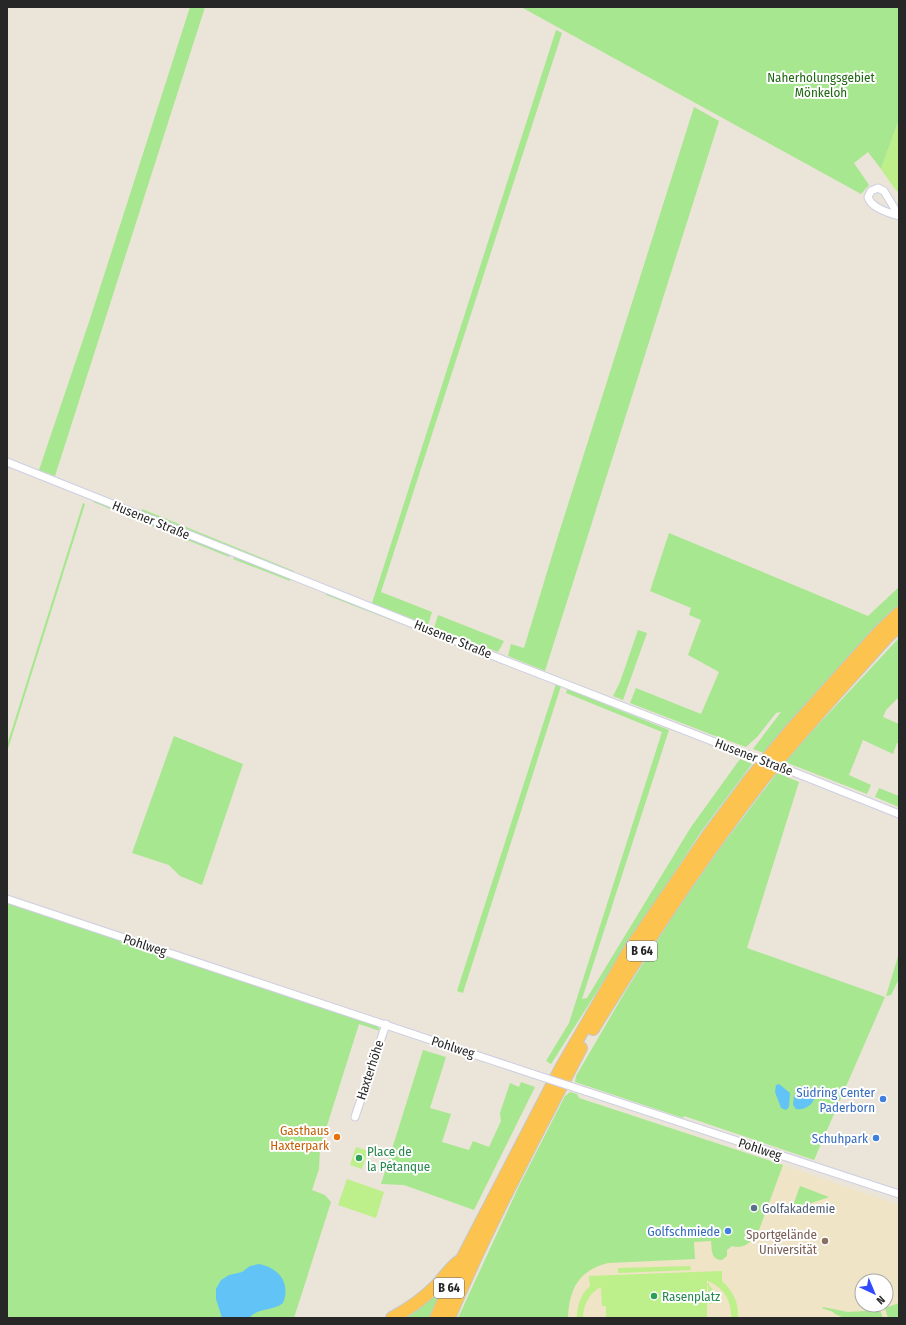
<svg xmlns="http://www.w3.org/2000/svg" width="906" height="1325" font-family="'Fira Sans Condensed',sans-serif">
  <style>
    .education { fill: #efe4c5; fill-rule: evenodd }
    .green { fill: #a7e78f }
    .pitch { fill: #bdef8a }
    .water { fill: #62c4f6 }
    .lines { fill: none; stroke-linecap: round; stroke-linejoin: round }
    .minor-casing { stroke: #cdcfe2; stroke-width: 9 }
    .trunk-casing { stroke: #c7c7c7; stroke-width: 14 }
    .minor { stroke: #fff; stroke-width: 7 }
    .trunk { stroke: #fcc34e; stroke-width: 12 }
    .minor-bridge-casing { stroke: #cdcfe2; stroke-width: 9; stroke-linecap: butt }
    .minor-bridge { stroke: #fff; stroke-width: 7 }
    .shop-dot { fill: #3f7fe0; stroke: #fff; stroke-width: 1.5 }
    .food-dot { fill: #e8710a; stroke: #fff; stroke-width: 1.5 }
    .leisure-dot { fill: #2e9e5b; stroke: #fff; stroke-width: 1.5 }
    .service-dot { fill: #5c6f8a; stroke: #fff; stroke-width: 1.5 }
    .education-dot { fill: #8d6e63; stroke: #fff; stroke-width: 1.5 }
    .labels { text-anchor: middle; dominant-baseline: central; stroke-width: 4; stroke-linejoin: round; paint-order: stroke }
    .shield { fill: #fff; stroke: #686868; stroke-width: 1 }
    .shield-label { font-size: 12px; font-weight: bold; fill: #272727 }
    .park-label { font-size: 13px; fill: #206814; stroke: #fff }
    .street-label { font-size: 13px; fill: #272727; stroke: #fff }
    .shop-label { font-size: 13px; fill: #366cbe; stroke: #fff; text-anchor: end }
    .food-label { font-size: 13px; fill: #c56008; stroke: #fff; text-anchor: end }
    .leisure-label { font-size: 13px; fill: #27864d; stroke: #fff; text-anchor: start }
    .service-label { font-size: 13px; fill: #4e5e75; stroke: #fff; text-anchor: start }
    .education-label { font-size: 13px; fill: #785e54; stroke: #fff; text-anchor: end }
  </style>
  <rect width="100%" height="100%" fill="#ebe4d8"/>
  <path class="education" d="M 783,1165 L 899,1205 L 899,1318 L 552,1318 L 561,1279 L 705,1224 L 727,1250 L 759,1230 ZM 862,1281 L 886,1281 L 886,1305 L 862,1305 Z"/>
  <path class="green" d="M 190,7 L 205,7 L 55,476 L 39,470 L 90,319 Z
    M 521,7 L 899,7 L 899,120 L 881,169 L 868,152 L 854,163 L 869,185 L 861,194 Z
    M 556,30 L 562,33 L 381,592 L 432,612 L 428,625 L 372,603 Z
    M 694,107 L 719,121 L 545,671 L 508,656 L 511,644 L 524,648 L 558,536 Z
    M 94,501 L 230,555 L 229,557 L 93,502 Z
    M 83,503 L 85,504 L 7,752 L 7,745 Z
    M 142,509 L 294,571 L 294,572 L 142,511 Z
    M 669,533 L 868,616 L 899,587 L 899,607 L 881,624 L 764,753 L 753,749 L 781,712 L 776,713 L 757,737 L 746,747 L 710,734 L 630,703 L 636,688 L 701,714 L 719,672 L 688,655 L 701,620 L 689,615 L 691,608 L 650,591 Z
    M 234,557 L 290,579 L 290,581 L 233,559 Z
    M 327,593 L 392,619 L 391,620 L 326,595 Z
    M 438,615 L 504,641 L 498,652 L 434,628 Z
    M 638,630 L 647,633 L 623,700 L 613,696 L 620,682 Z
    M 899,638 L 899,697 L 886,710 L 883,717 L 899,724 L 899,743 L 897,743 L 893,754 L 863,740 L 849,775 L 871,785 L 867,794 L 785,762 L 802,742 Z
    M 556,684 L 561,686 L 463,993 L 457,991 Z
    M 567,689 L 669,730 L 582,999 L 587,998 L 691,827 L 740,759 L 752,764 L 701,832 L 626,946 L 551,1064 L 546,1061 L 569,1023 L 662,732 L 566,693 Z
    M 174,736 L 243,764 L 202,885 L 180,876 L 169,865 L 132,853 Z
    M 777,773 L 799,782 L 747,948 L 885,997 L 814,1160 L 684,1116 L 683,1118 L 575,1082 L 576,1076 L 625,992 L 676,911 L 720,848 Z
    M 879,788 L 899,796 L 899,807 L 875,797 Z
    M 7,903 L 377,1025 L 380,1031 L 359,1024 L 320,1148 L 319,1169 L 312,1190 L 325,1195 L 331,1202 L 294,1318 L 7,1318 Z
    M 899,953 L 899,979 L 891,995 L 886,996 Z
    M 423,1050 L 446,1057 L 430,1108 L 451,1114 L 442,1142 L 469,1150 L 473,1141 L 489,1147 L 501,1121 L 500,1113 L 510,1083 L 519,1087 L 521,1082 L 535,1087 L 474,1210 L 404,1185 L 381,1184 Z
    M 570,1092 L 577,1094 L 579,1098 L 783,1165 L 759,1230 C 751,1241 746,1250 732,1246 L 727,1250 L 727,1256 L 722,1260 C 711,1260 712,1250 711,1241 L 694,1242 L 695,1259 L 608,1263 C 579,1270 569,1289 568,1318 L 458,1318 L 519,1186 L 565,1096 Z
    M 800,1186 L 829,1197 L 803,1206 L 790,1214 Z
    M 453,1274 L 433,1318 L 401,1318 Z
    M 899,1303 L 899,1316 L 894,1318 L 888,1318 L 885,1308 Z
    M 823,1307 L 848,1312 L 880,1310 L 883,1318 L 844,1318 L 835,1314 L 833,1312 L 822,1308 Z"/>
  <path class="pitch" d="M 899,120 L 899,193 L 895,189 L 881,169 Z
    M 356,1147 L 368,1151 L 362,1169 L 350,1165 Z
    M 347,1179 L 384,1192 L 376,1218 L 338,1205 Z
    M 690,1266 L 691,1270 L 618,1273 L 618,1268 Z
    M 722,1271 L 722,1281 C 733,1291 739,1303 738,1318 L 731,1318 C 732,1301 723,1286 707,1281 L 707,1284 L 709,1283 L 709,1285 L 721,1299 L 716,1302 L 709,1304 L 708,1286 L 707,1285 L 707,1318 L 606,1318 L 606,1306 L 602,1306 L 601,1287 C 589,1293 583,1305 583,1318 L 577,1318 C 577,1305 581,1294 590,1286 L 589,1276 Z"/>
  <path class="water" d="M 779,1084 L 790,1093 L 789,1107 L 786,1110 L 781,1108 L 775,1092 L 776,1085 Z
    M 812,1088 L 816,1093 C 815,1103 806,1111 796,1109 L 793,1105 L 794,1095 L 803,1094 Z
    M 259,1264 C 279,1268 291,1283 283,1303 C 273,1311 257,1308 249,1318 L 222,1318 L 216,1299 L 216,1289 L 221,1280 L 229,1275 L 242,1272 L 250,1266 Z"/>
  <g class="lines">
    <g class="minor-casing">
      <path id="minor" d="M 899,216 C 889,213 871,208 868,197 L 871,191 L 878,188 L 884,191 L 899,216
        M 7,462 L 501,659 L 748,755
        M 791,771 L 899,814
        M 7,899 L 533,1074
        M 585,1091 L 899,1194
        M 355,1117 L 386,1024"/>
    </g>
    <g class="trunk-casing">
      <path id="trunk" d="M 593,1029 C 647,941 703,855 767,774 C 805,727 847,682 887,637 L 899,626
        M 392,1318 C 409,1309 423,1299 436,1286 C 444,1278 449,1269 458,1262
        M 436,1318 L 462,1259 L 561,1068 L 630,949 L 709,834 L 750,779 L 789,732 L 880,631 L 899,613
        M 449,1318 C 488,1225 535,1137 581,1048"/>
    </g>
    <use href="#minor" class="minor"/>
    <use href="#trunk" class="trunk"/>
    <g class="minor-bridge-casing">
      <path id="minor-bridge" d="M 748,755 L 791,771
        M 533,1074 L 585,1091"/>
    </g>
    <use href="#minor-bridge" class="minor-bridge"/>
  </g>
  <g class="shop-dot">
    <circle cx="883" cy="1099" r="4"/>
    <circle cx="876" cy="1138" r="4"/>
    <circle cx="728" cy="1231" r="4"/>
  </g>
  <circle class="food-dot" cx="337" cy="1137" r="4"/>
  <g class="leisure-dot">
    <circle cx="359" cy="1158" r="4"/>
    <circle cx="654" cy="1296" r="4"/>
  </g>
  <circle class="service-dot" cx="754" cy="1208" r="4"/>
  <circle class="education-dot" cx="825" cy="1241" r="4"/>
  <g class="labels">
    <g class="shield">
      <rect x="627" y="941" width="30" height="20" rx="3"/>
      <rect x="434" y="1278" width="30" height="20" rx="3"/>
    </g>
    <g class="shield-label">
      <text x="642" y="951">B 64</text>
      <text x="449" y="1288">B 64</text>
    </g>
    <g class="park-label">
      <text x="821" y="77">Naherholungsgebiet<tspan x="821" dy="15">Mönkeloh</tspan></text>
    </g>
    <g class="street-label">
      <text transform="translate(151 520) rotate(22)">Husener Straße</text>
      <text transform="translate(453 639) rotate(22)">Husener Straße</text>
      <text transform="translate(754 757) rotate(21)">Husener Straße</text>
      <text transform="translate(145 945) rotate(18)">Pohlweg</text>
      <text transform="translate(453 1047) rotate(18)">Pohlweg</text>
      <text transform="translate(370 1070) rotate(-72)">Haxterhöhe</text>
      <text transform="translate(760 1149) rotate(18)">Pohlweg</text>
    </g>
    <g class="shop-label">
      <text x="875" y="1092">Südring Center<tspan x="875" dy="15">Paderborn</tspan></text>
      <text x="868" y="1138">Schuhpark</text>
      <text x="720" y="1231">Golfschmiede</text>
    </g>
    <g class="food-label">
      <text x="329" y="1130">Gasthaus<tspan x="329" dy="15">Haxterpark</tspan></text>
    </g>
    <g class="leisure-label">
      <text x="367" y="1151">Place de<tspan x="367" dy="15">la Pétanque</tspan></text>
      <text x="662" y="1296">Rasenplatz</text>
    </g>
    <g class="service-label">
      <text x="762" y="1208">Golfakademie</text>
    </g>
    <g class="education-label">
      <text x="817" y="1234">Sportgelände<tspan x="817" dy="15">Universität</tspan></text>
    </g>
  </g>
  <rect width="906" height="1325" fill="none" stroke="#272727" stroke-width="16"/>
  <g transform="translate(874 1293) rotate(136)"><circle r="19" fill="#ffffff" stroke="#a9a9a9"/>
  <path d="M0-3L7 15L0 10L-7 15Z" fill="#3149ff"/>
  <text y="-6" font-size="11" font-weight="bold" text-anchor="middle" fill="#272727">N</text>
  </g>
</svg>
